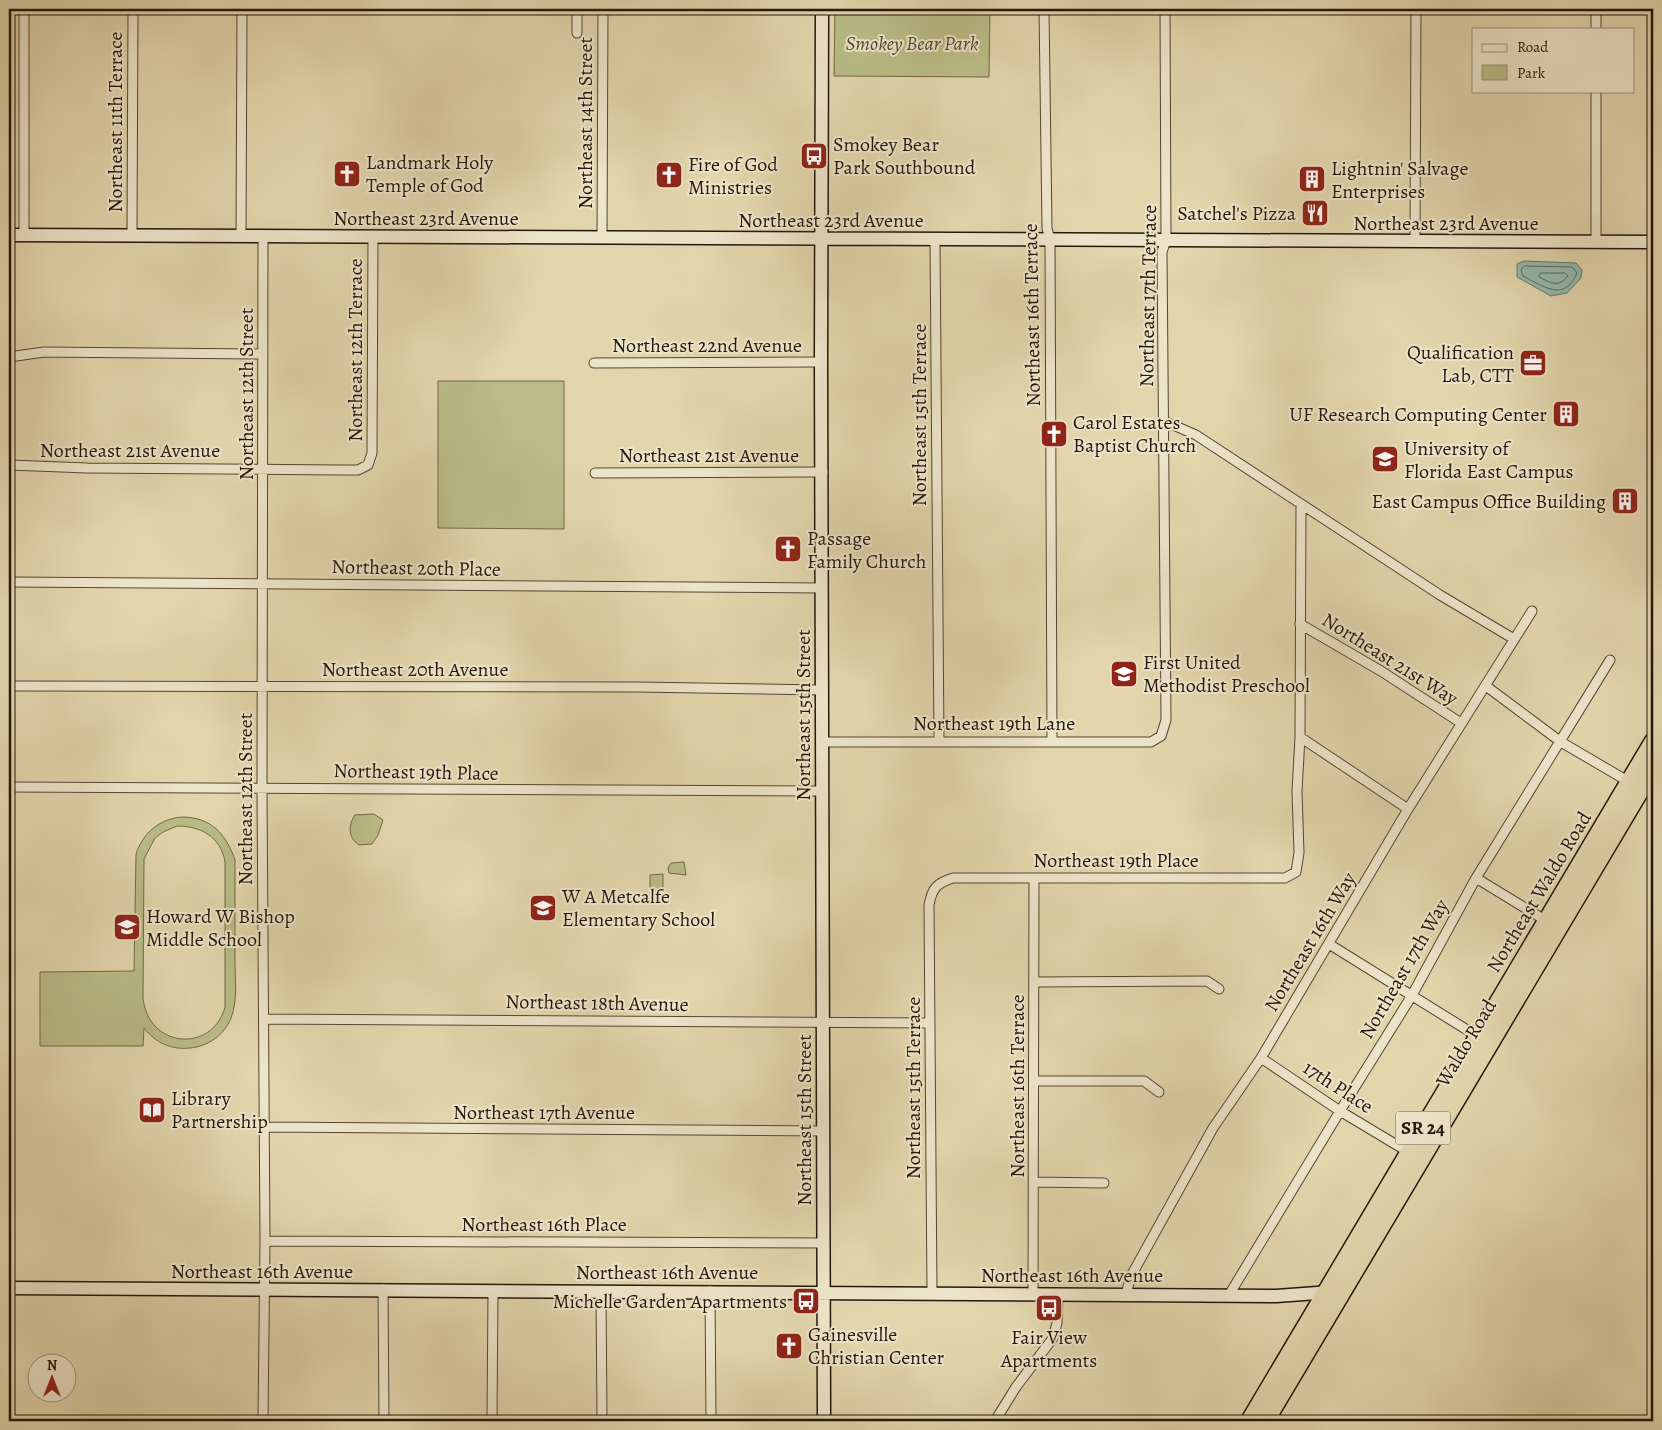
<svg xmlns="http://www.w3.org/2000/svg" width="1662" height="1430" font-family="Alegreya,serif">
  <style>
    .green { fill: #b9bc86; stroke: #6e6a48; fill-rule: evenodd }
    .water { fill: #95b8ad; stroke: #68786c }
    .lines { fill: none; stroke-linecap: round; stroke-linejoin: round }
    .shore { stroke: #5c685c; stroke-width: 1 }
    .street-casing { stroke: #544633; stroke-width: 11 }
    .secondary-casing { stroke: #24170b; stroke-width: 15 }
    .highway-casing { stroke: #24170b; stroke-width: 19 }
    .street { stroke: #ece4c9; stroke-width: 9 }
    .secondary { stroke: #ece4c9; stroke-width: 12 }
    .highway { stroke: #e2d5ac; stroke-width: 16 }
    .labels { text-anchor: middle; dominant-baseline: central; stroke-width: 4; stroke-linejoin: round; paint-order: stroke }
    .shield { fill: #ece4c9; stroke: #605444; stroke-width: 1 }
    .shield-label { font-size: 19px; font-weight: bold; fill: #24170b }
    .park-label { font-size: 20px; font-style: italic; fill: #514930; stroke: #ece4c9 }
    .street-label { font-size: 20px; fill: #24170b; stroke: #ece4c9 }
    .poi-label { font-size: 20px; fill: #24170b; stroke: #ece4c9; text-anchor: start }
  </style>
  <rect width="100%" height="100%" fill="#e2d5ac"/>
  <filter id="stains"><feTurbulence type="fractalNoise" baseFrequency=".004" numOctaves="4"/><feColorMatrix values="0 0 0 0 .2 0 0 0 0 .09 0 0 0 0 .02 0 0 0 .5 -.17"/></filter>
  <radialGradient id="worn" r=".72"><stop offset=".6" stop-color="#630" stop-opacity="0"/><stop offset="1" stop-color="#630" stop-opacity=".3"/></radialGradient>
  <path class="green" d="M 835,9 L 990,9 L 989,77 L 834,76 Z
    M 438,381 L 564,381 L 564,529 L 438,528 Z
    M 374,814 L 383,820 L 378,835 L 372,844 L 359,845 C 348,838 348,825 355,815 Z
    M 182,817 C 211,817 226,834 235,860 C 235,894 235,927 235,960 C 235,979 238,1000 231,1018 C 224,1035 209,1046 190,1048 C 171,1050 156,1043 144,1028 L 143,1046 L 40,1046 L 40,972 L 134,971 L 136,854 C 143,833 159,819 182,817 ZM 177,826 C 201,826 221,837 225,862 L 225,1007 C 212,1054 148,1048 143,998 L 144,859 L 155,838 L 163,832 Z
    M 684,862 L 686,875 L 669,873 L 668,868 L 671,863 Z
    M 663,874 L 663,890 L 650,891 L 650,875 Z"/>
  <path class="water" d="M 1524,261 L 1576,263 L 1582,270 L 1581,278 L 1567,293 L 1551,296 L 1517,277 L 1517,264 Z"/>
  <g class="lines">
    <path class="shore" d="M 1525,266 L 1572,267 L 1577,273 C 1564,303 1543,286 1523,276 L 1521,270 Z
      M 1541,273 L 1565,273 L 1568,276 C 1558,288 1551,283 1539,277 Z"/>
    <g class="street-casing">
      <path id="street" d="M 24,9 L 24,235
        M 1044,9 L 1047,228 L 1050,240 L 1052,741
        M 1596,9 L 1596,29
        M 577,33 L 577,9
        M 132,235 L 133,9
        M 241,236 L 242,9
        M 602,238 L 603,9
        M 935,240 L 939,741
        M 1415,241 L 1416,9
        M 1596,242 L 1596,91
        M 9,357 L 44,352 L 263,354
        M 594,363 L 821,362
        M 1164,421 L 1196,435 L 1440,595 L 1514,639
        M 9,465 L 87,468 L 341,470 L 358,470 L 368,465 L 372,453 L 373,237
        M 595,473 L 823,472
        M 9,582 L 822,588
        M 1300,624 L 1381,671 L 1461,723
        M 9,686 L 636,687 L 821,690
        M 1486,686 L 1561,742 L 1631,783
        M 1300,737 L 1408,809
        M 822,742 L 1151,742 L 1161,736 L 1166,720 L 1162,252 L 1166,240 L 1165,9
        M 9,787 L 823,791
        M 1476,878 L 1548,922
        M 1329,944 L 1480,1038
        M 1034,982 L 1207,981 L 1219,989
        M 264,1019 L 930,1023
        M 1261,1058 L 1340,1111 L 1410,1153
        M 1035,1081 L 1144,1081 L 1159,1092
        M 264,1127 L 823,1131
        M 1035,1182 L 1104,1183
        M 265,1241 L 823,1243
        M 383,1289 L 384,1421
        M 601,1291 L 602,1421
        M 710,1291 L 711,1421
        M 932,1293 L 929,905 C 932,888 937,883 953,878 L 1285,878 L 1296,872 L 1299,853 L 1297,791 L 1300,737 L 1301,505
        M 1033,1294 L 1034,878
        M 1126,1294 L 1131,1276 L 1213,1128 L 1261,1058 L 1408,809 L 1532,611
        M 1229,1295 L 1340,1111 L 1411,997 L 1476,878 L 1610,660
        M 263,1421 L 265,1241 L 262,788 L 263,236
        M 492,1421 L 493,1291
        M 995,1421 L 1016,1387 L 1053,1338 L 1057,1323 L 1058,1294"/>
    </g>
    <g class="secondary-casing">
      <path id="secondary" d="M 822,9 L 821,362 L 824,1421
        M 9,235 L 1653,242
        M 9,1288 L 1276,1296 L 1331,1292"/>
    </g>
    <g class="highway-casing">
      <path id="highway" d="M 1249,1421 L 1653,741
        M 1266,1421 L 1653,770"/>
    </g>
    <use href="#street" class="street"/>
    <use href="#secondary" class="secondary"/>
    <use href="#highway" class="highway"/>
  </g>
  <defs>
    <g id="bus-square" transform="scale(1.4375)"><rect x="-9" y="-9" width="18" height="18" rx="4" fill="#8f2418" stroke="#ece4c9"/><path d="M-5-6H5V4H4V6H2V4H-2V6H-4V4H-5ZM-3.5-4V0h7V-4ZM-3.5 1.2v1.5H-2V1.2ZM2 1.2v1.5H3.5V1.2Z" fill="#fff"/></g>
    <g id="church-square" transform="scale(1.4375)"><rect x="-9" y="-9" width="18" height="18" rx="4" fill="#8f2418" stroke="#ece4c9"/><path d="M-1.2-6h2.4v3.5h3.3v2.4h-3.3V6h-2.4V-.1h-3.3v-2.4h3.3Z" fill="#fff"/></g>
    <g id="building-square" transform="scale(1.4375)"><rect x="-9" y="-9" width="18" height="18" rx="4" fill="#8f2418" stroke="#ece4c9"/><path d="M-4-6H4V6H1V3H-1V6H-4ZM-2.5-4.3h1.7v1.8h-1.7ZM.8-4.3h1.7v1.8H.8ZM-2.5-1h1.7V.8h-1.7ZM.8-1h1.7V.8H.8Z" fill="#fff"/></g>
    <g id="restaurant-square" transform="scale(1.4375)"><rect x="-9" y="-9" width="18" height="18" rx="4" fill="#8f2418" stroke="#ece4c9"/><path d="M-5-6h1v4h1v-4h1v4h1v-4h1v5L-1.5 .5V6h-2V.5L-5-1ZM5-6V6H3V1.5H1.5Q1.5-4 5-6Z" fill="#fff"/></g>
    <g id="office-square" transform="scale(1.4375)"><rect x="-9" y="-9" width="18" height="18" rx="4" fill="#8f2418" stroke="#ece4c9"/><path d="M-6-3h4V-5.5h4V-3h4V5H-6ZM-1-4.5V-3h2v-1.5ZM-6 0V1H6V0Z" fill="#fff"/></g>
    <g id="university-square" transform="scale(1.4375)"><rect x="-9" y="-9" width="18" height="18" rx="4" fill="#8f2418" stroke="#ece4c9"/><path d="M0-5L7-2L0 1L-7-2ZM-4 1L0 2.5L4 1V4Q0 6-4 4Z" fill="#fff"/></g>
    <g id="school-square" transform="scale(1.4375)"><rect x="-9" y="-9" width="18" height="18" rx="4" fill="#8f2418" stroke="#ece4c9"/><path d="M0-5L7-2L0 1L-7-2ZM-4 1L0 2.5L4 1V4Q0 6-4 4Z" fill="#fff"/></g>
    <g id="library-square" transform="scale(1.4375)"><rect x="-9" y="-9" width="18" height="18" rx="4" fill="#8f2418" stroke="#ece4c9"/><path d="M-6-4Q-3-5.5-.7-3.5V5Q-3 3-6 4ZM6-4Q3-5.5 .7-3.5V5Q3 3 6 4Z" fill="#fff"/></g>
  </defs>
  <g fill-rule="evenodd">
    <use href="#bus-square" x="814" y="156"/>
    <use href="#church-square" x="347" y="174"/>
    <use href="#church-square" x="669" y="175"/>
    <use href="#building-square" x="1312" y="179"/>
    <use href="#restaurant-square" x="1315" y="213"/>
    <use href="#office-square" x="1533" y="363"/>
    <use href="#building-square" x="1566" y="414"/>
    <use href="#church-square" x="1054" y="434"/>
    <use href="#university-square" x="1385" y="459"/>
    <use href="#building-square" x="1625" y="501"/>
    <use href="#church-square" x="788" y="549"/>
    <use href="#school-square" x="1124" y="674"/>
    <use href="#school-square" x="543" y="908"/>
    <use href="#school-square" x="127" y="927"/>
    <use href="#library-square" x="152" y="1110"/>
    <use href="#bus-square" x="806" y="1301"/>
    <use href="#bus-square" x="1049" y="1308"/>
    <use href="#church-square" x="789" y="1346"/>
  </g>
  <g class="labels">
    <rect class="shield" x="1395.5" y="1111.5" width="55" height="33" rx="4"/>
    <g class="shield-label">
      <text x="1423" y="1128">SR 24</text>
    </g>
    <g class="park-label">
      <text x="912" y="43">Smokey Bear Park</text>
    </g>
    <g class="street-label">
      <text transform="translate(115 122) rotate(-90)">Northeast 11th Terrace</text>
      <text transform="translate(585 123) rotate(-90)">Northeast 14th Street</text>
      <text x="426" y="218">Northeast 23rd Avenue</text>
      <text x="831" y="220">Northeast 23rd Avenue</text>
      <text x="1446" y="223">Northeast 23rd Avenue</text>
      <text transform="translate(1148 296) rotate(-89)">Northeast 17th Terrace</text>
      <text transform="translate(1032 315) rotate(-91)">Northeast 16th Terrace</text>
      <text x="707" y="345">Northeast 22nd Avenue</text>
      <text transform="translate(355 350) rotate(-90)">Northeast 12th Terrace</text>
      <text transform="translate(246 394) rotate(-90)">Northeast 12th Street</text>
      <text transform="translate(919 415) rotate(-90)">Northeast 15th Terrace</text>
      <text x="130" y="450">Northeast 21st Avenue</text>
      <text x="709" y="455">Northeast 21st Avenue</text>
      <text transform="translate(416 568) rotate(1)">Northeast 20th Place</text>
      <text transform="translate(1390 659) rotate(32)">Northeast 21st Way</text>
      <text x="415" y="669">Northeast 20th Avenue</text>
      <text transform="translate(803 715) rotate(-90)">Northeast 15th Street</text>
      <text x="994" y="723">Northeast 19th Lane</text>
      <text transform="translate(416 772) rotate(1)">Northeast 19th Place</text>
      <text transform="translate(245 799) rotate(-90)">Northeast 12th Street</text>
      <text x="1116" y="860">Northeast 19th Place</text>
      <text transform="translate(1539 892) rotate(-59)">Northeast Waldo Road</text>
      <text transform="translate(1310 942) rotate(-59)">Northeast 16th Way</text>
      <text transform="translate(1404 969) rotate(-60)">Northeast 17th Way</text>
      <text transform="translate(597 1003) rotate(1)">Northeast 18th Avenue</text>
      <text transform="translate(1466 1043) rotate(-59)">Waldo Road</text>
      <text transform="translate(1017 1086) rotate(-90)">Northeast 16th Terrace</text>
      <text transform="translate(1338 1087) rotate(33)">17th Place</text>
      <text transform="translate(913 1088) rotate(-90)">Northeast 15th Terrace</text>
      <text x="544" y="1112">Northeast 17th Avenue</text>
      <text transform="translate(804 1120) rotate(-90)">Northeast 15th Street</text>
      <text x="544" y="1224">Northeast 16th Place</text>
      <text x="262" y="1271">Northeast 16th Avenue</text>
      <text x="667" y="1272">Northeast 16th Avenue</text>
      <text x="1072" y="1275">Northeast 16th Avenue</text>
    </g>
    <g class="poi-label">
      <text x="833" y="144">Smokey Bear<tspan x="833" dy="23">Park Southbound</tspan></text>
      <text x="366" y="162">Landmark Holy<tspan x="366" dy="23">Temple of God</tspan></text>
      <text x="688" y="164">Fire of God<tspan x="688" dy="23">Ministries</tspan></text>
      <text x="1331" y="168">Lightnin' Salvage<tspan x="1331" dy="23">Enterprises</tspan></text>
      <text x="1296" y="213" text-anchor="end">Satchel's Pizza</text>
      <text x="1514" y="352" text-anchor="end">Qualification<tspan x="1514" dy="23">Lab, CTT</tspan></text>
      <text x="1547" y="414" text-anchor="end">UF Research Computing Center</text>
      <text x="1073" y="422">Carol Estates<tspan x="1073" dy="23">Baptist Church</tspan></text>
      <text x="1404" y="448">University of<tspan x="1404" dy="23">Florida East Campus</tspan></text>
      <text x="1606" y="501" text-anchor="end">East Campus Office Building</text>
      <text x="807" y="538">Passage<tspan x="807" dy="23">Family Church</tspan></text>
      <text x="1143" y="662">First United<tspan x="1143" dy="23">Methodist Preschool</tspan></text>
      <text x="562" y="896">W A Metcalfe<tspan x="562" dy="23">Elementary School</tspan></text>
      <text x="146" y="916">Howard W Bishop<tspan x="146" dy="23">Middle School</tspan></text>
      <text x="171" y="1098">Library<tspan x="171" dy="23">Partnership</tspan></text>
      <text x="787" y="1301" text-anchor="end">Michelle Garden Apartments</text>
      <text x="808" y="1334">Gainesville<tspan x="808" dy="23">Christian Center</tspan></text>
      <text x="1049" y="1337" text-anchor="middle">Fair View<tspan x="1049" dy="23">Apartments</tspan></text>
    </g>
  </g>
  <rect width="1662" height="1430" fill="none" stroke="#e2d5ac" stroke-width="30"/>
  <rect x="10" y="10" width="1642" height="1410" fill="none" stroke="#24170b" stroke-width="2.5"/>
  <rect x="15" y="15" width="1632" height="1400" fill="none" stroke="#24170b"/>
  <rect x="1472" y="28" width="162" height="65" fill="#ece4c9" stroke="#9c927d"/>
  <rect x="1482" y="44" width="25" height="8" fill="#ece4c9" stroke="#9c927d"/>
  <text x="1517" y="52" font-size="15" fill="#24170b">Road</text>
  <rect x="1482" y="65" width="25" height="15" fill="#b9bc86" stroke="#9c927d"/>
  <text x="1517" y="78" font-size="15" fill="#24170b">Park</text>
  <g transform="translate(52 1378)"><circle r="24" fill="#ece4c9" stroke="#9c927d"/>
  <path d="M0-4L9 19L0 12L-9 19Z" fill="#8f2418"/>
  <text y="-8" font-size="14" font-weight="bold" text-anchor="middle" fill="#24170b">N</text>
  </g>
  <rect width="100%" height="100%" filter="url(#stains)"/>
  <rect width="100%" height="100%" fill="url(#worn)"/>
</svg>
